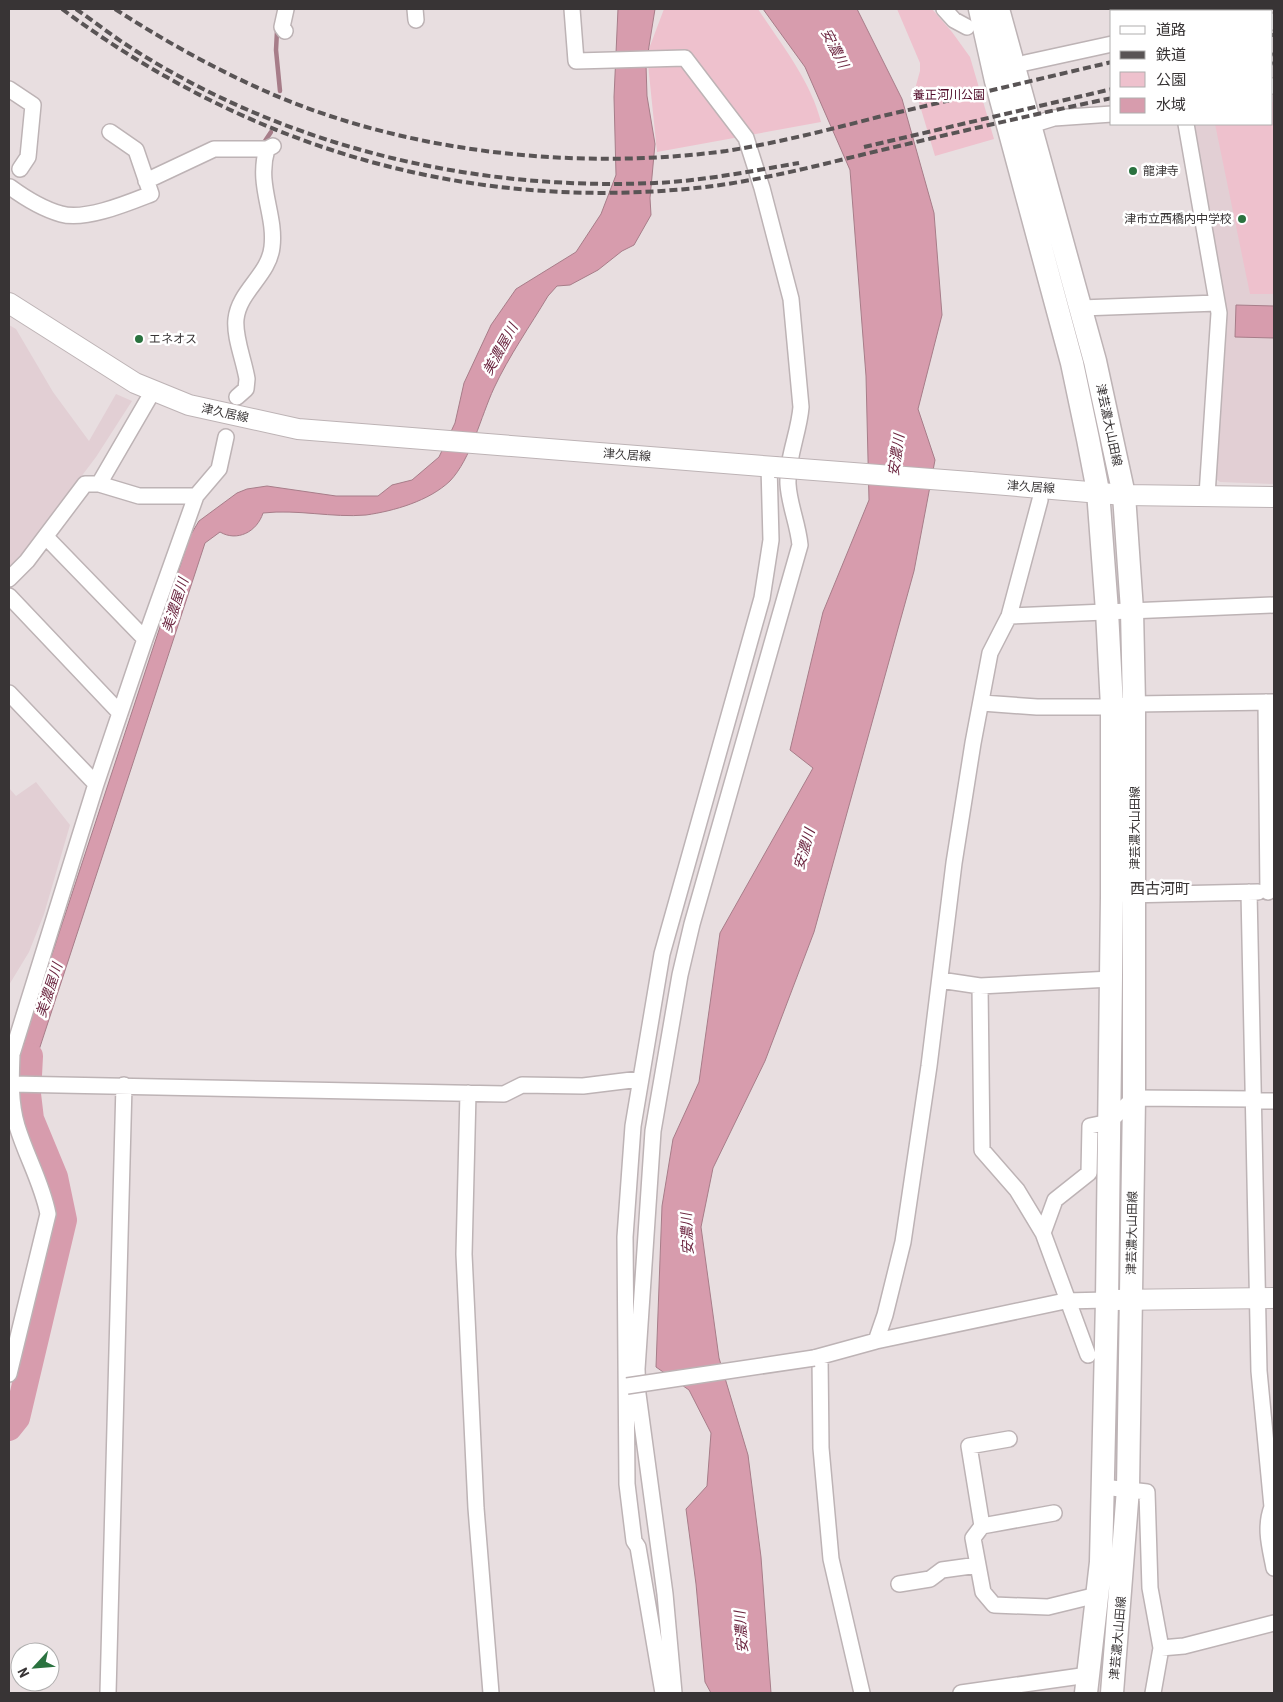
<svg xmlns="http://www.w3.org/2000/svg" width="1283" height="1702" font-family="'Roboto Condensed','Noto Sans JP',sans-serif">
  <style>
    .built { fill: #e2cfd4 }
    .green { fill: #eec1cd }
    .water { fill: #d79cad; stroke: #a77d89 }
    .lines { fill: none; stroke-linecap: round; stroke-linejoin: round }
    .stream { stroke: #a77d89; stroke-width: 4.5 }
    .river { stroke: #d79cad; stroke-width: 26 }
    .street-casing { stroke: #bdb3b5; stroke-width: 18 }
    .secondary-casing { stroke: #bdb3b5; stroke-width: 22 }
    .primary-casing { stroke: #bdb3b5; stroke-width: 25 }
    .street { stroke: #fff; stroke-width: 15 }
    .secondary { stroke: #fff; stroke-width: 20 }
    .primary { stroke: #fff; stroke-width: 22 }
    .rail { stroke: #595455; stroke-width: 4; stroke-dasharray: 8 4; stroke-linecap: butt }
    .street-bridge-casing { stroke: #bdb3b5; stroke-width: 18; stroke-linecap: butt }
    .secondary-bridge-casing { stroke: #bdb3b5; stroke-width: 22; stroke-linecap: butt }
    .street-bridge { stroke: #fff; stroke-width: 15 }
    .secondary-bridge { stroke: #fff; stroke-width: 20 }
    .poi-dot { fill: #2a723f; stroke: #fff; stroke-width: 2 }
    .labels { text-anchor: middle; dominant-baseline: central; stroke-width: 5; stroke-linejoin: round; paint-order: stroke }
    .park-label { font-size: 12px; fill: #510c2a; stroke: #fff }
    .poi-label { font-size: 12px; fill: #383435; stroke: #fff; text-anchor: start }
    .street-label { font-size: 12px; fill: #383435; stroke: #fff }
    .water-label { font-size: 14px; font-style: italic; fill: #6c2640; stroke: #fff }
    .quarter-label { font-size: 15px; fill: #383435; stroke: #fff }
  </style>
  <rect width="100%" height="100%" fill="#e8dee0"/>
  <path class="built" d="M 1272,91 L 1274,91 L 1274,484 L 1220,482 L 1216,479 L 1226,313 L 1194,124 L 1272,124 Z
    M 9,325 L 16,329 L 53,392 L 89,441 L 116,394 L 132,401 L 96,457 L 19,559 L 9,568 Z
    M 36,782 L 70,825 L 44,914 L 29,952 L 9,985 L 9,788 L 16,796 Z"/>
  <path class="green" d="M 664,9 L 758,9 C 781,44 811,81 821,122 L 657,152 L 647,54 Z
    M 897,9 L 932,9 L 952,32 L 970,57 L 994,139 L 935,156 L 915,89 L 920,71 L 920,63 Z
    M 1146,9 L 1269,9 L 1269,11 L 1146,11 Z
    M 1272,102 L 1274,102 L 1274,294 L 1250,294 L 1215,124 L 1272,124 Z"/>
  <path class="water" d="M 618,9 L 655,9 L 646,65 L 647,96 L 655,144 L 650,198 L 651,215 L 634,245 L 622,251 L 598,270 L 570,285 L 557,286 L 548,296 C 530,326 509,356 494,388 C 481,416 471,459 450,481 C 429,501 394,511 366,515 C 332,518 298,509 263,513 C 257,532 237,542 220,532 L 205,543 L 38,1053 L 36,1079 L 18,1077 L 21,1053 L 31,1018 L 190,536 L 199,521 L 237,493 L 247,489 L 267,486 L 336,496 L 378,496 L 392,485 L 412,480 L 439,457 L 455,423 L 464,383 L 491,325 L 516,289 L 576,252 L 601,214 L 616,175 L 614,97 Z
    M 763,9 L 857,9 L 902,99 L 934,213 L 942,315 L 918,409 L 935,460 L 914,571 L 814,932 L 765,1061 L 713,1168 L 701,1227 L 719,1358 L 748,1455 L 761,1557 L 771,1693 L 711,1693 L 705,1682 L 696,1584 L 686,1509 L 707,1486 L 711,1433 L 689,1390 L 656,1367 L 662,1206 L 673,1139 L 699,1082 L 720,933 L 813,768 L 790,750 L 823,612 L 869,500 L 866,376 L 850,170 L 805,67 Z
    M 1236,305 L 1274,306 L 1274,338 L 1235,337 Z"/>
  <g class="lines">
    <path class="stream" d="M 277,31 L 276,50 L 280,91
      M 265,141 L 271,132"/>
    <path class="river" d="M 9,1428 L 17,1418 L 64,1220 L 55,1177 L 31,1119 L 28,1094 L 30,1056"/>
    <g class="street-casing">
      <path id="street" d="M 415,9 L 416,20
        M 572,9 L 576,61 L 685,58 L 746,138 L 762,188 L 791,299 L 801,407 C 799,433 787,457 788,484 C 789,504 798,524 800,545 L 692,924 L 680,975 L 653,1131 L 637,1369 L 638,1394 L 665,1594 L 674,1693
        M 944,9 L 954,20 L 967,27
        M 1138,9 L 1138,11
        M 1272,22 L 1274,21
        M 285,31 L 282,27 L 286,9
        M 1025,63 L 1112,44
        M 1272,86 L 1274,86
        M 9,89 L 33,105 L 28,157 L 20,169
        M 1041,122 L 1054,118 L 1112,114
        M 1186,124 L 1219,313 L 1207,495
        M 146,181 L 214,149 L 267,149
        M 10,187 C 25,198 43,209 61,214 C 85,221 128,203 151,194 L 136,150 L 110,132
        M 1081,308 L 1217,303
        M 237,397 L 246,389 L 247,379 C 244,360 234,337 236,319 C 239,291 269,275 272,247 C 276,214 256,185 267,149 L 273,146
        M 99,484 L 139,496 L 196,496
        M 46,537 L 145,639
        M 9,579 L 27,561 L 85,484 L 99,484 L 153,391
        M 9,596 L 120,713
        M 1009,616 L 1274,605
        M 9,693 L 96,784
        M 1266,702 L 1268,892
        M 982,703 L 1037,707 L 1112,707 L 1134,704 L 1274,702
        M 1249,892 L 1259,1371 L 1272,1507 C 1264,1528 1270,1547 1274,1568
        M 1126,895 L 1258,892
        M 940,980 L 980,986 L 1111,979
        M 980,986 L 982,1150 L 1017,1190 L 1043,1233 L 1088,1355
        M 11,1084 L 504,1094 L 522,1085 L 583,1086 L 640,1079
        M 468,1093 L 464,1254 L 476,1508 L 491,1693
        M 1255,1101 L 1274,1101
        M 1043,1233 L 1055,1200 L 1089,1173 L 1090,1126 L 1109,1122 L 1134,1098 L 1253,1099
        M 876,1341 L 885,1315 L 903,1242 L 929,1066 L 954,863 L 973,743 L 990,653 L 1009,616 L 1040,500
        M 820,1357 L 821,1448 L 831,1559 L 862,1693
        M 814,1358 L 876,1341 L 1065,1301 L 1107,1300
        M 9,1374 L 48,1214 C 42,1183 26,1156 17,1126 C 10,1103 11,1078 12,1054 L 96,784 L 145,639 L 196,496 L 219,469 L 226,437
        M 1103,1487 L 1147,1492 L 1150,1588 L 1161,1648 L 1153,1693
        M 1054,1513 L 982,1526 L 973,1538 L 983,1592 L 994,1605 L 1048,1607 L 1097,1595
        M 982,1526 L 969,1446 L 1009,1439
        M 899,1584 L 930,1579 L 942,1570 L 978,1565
        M 1161,1648 L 1184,1646 L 1274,1623
        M 108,1693 L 124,1085
        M 663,1693 L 638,1547 L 634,1541 L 627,1484 L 625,1237 L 633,1126 L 662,954 L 762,598 L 771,540 L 769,466
        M 961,1693 L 1088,1675"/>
    </g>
    <g class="secondary-casing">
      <path id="secondary" d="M 9,303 L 135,383 L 189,405 L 298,429 L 775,467
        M 970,482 L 1124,495 L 1274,497
        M 1114,1300 L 1274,1298"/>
    </g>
    <g class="primary-casing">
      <path id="primary" d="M 980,9 L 996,81 L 1072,363 L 1088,439 L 1098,491 L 1107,611 L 1112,707 L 1112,896 L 1107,1300 L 1101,1562 L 1086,1693
        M 998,9 L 1095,361 L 1124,495 L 1132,610 L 1134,704 L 1134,1098 L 1128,1489 L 1112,1693"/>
    </g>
    <use href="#street" class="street"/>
    <use href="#secondary" class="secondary"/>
    <use href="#primary" class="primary"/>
    <path class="rail" d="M 62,9 C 248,147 464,212 696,188 C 754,182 812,167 869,153 C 950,134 1030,115 1112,98
      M 76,9 C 96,23 115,38 136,51 C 290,148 474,191 655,183 C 703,181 751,171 799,163
      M 115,9 C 163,40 213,68 265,91 C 405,153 576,171 726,151 C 777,143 828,130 878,117 C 956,99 1034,80 1112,62
      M 1272,35 L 1274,35
      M 1272,55 L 1274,54
      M 1272,64 L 1274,63
      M 864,147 L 1112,89"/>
    <g class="street-bridge-casing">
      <path id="street-bridge" d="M 627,1386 L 814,1358"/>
    </g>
    <g class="secondary-bridge-casing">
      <path id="secondary-bridge" d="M 775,467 L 970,482"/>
    </g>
    <use href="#street-bridge" class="street-bridge"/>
    <use href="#secondary-bridge" class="secondary-bridge"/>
  </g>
  <g class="poi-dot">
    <circle cx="1133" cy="171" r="5"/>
    <circle cx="1242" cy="219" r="5"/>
    <circle cx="139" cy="339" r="5"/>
  </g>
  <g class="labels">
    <g class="park-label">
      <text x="949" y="95">養正河川公園</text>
    </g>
    <g class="poi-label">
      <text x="1143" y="171">龍津寺</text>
      <text x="1232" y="219" text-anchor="end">津市立西橋内中学校</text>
      <text x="149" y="339">エネオス</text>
    </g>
    <g class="street-label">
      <text transform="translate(225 413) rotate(12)">津久居線</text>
      <text transform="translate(1109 425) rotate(78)">津芸濃大山田線</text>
      <text transform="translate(627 455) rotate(4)">津久居線</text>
      <text transform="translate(1031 487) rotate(4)">津久居線</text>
      <text transform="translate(1135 828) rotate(-90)">津芸濃大山田線</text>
      <text transform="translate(1132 1233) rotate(-89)">津芸濃大山田線</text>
      <text transform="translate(1118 1638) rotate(-85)">津芸濃大山田線</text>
    </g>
    <g class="water-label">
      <text transform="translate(835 48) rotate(63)">安濃川</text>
      <text transform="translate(500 349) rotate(-61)">美濃屋川</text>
      <text transform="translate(896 455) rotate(-82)">安濃川</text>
      <text transform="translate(175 605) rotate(-72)">美濃屋川</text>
      <text transform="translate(804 849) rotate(-74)">安濃川</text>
      <text transform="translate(49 990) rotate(-72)">美濃屋川</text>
      <text transform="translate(687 1234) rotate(-93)">安濃川</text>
      <text transform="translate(741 1632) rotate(-94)">安濃川</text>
    </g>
    <g class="quarter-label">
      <text x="1160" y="889">西古河町</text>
    </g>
  </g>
  <rect width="1283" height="1702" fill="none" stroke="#383435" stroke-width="20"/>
  <rect x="1110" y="10" width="162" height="115" fill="#ffffff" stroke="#afaeae"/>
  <rect x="1120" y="26" width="25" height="8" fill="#ffffff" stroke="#afaeae"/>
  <text x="1156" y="35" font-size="15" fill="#383435">道路</text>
  <rect x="1120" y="51" width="25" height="8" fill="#595455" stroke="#afaeae"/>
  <text x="1156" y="60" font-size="15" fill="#383435">鉄道</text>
  <rect x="1120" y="72" width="25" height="15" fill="#eec1cd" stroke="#afaeae"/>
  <text x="1156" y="85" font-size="15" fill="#383435">公園</text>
  <rect x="1120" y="98" width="25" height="15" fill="#d79cad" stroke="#afaeae"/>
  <text x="1156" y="110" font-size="15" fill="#383435">水域</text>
  <g transform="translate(35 1667) rotate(244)"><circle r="24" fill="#ffffff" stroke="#afaeae"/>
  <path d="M0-4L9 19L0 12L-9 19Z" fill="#2a723f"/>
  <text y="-8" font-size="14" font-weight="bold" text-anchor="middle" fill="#383435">N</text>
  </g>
</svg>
